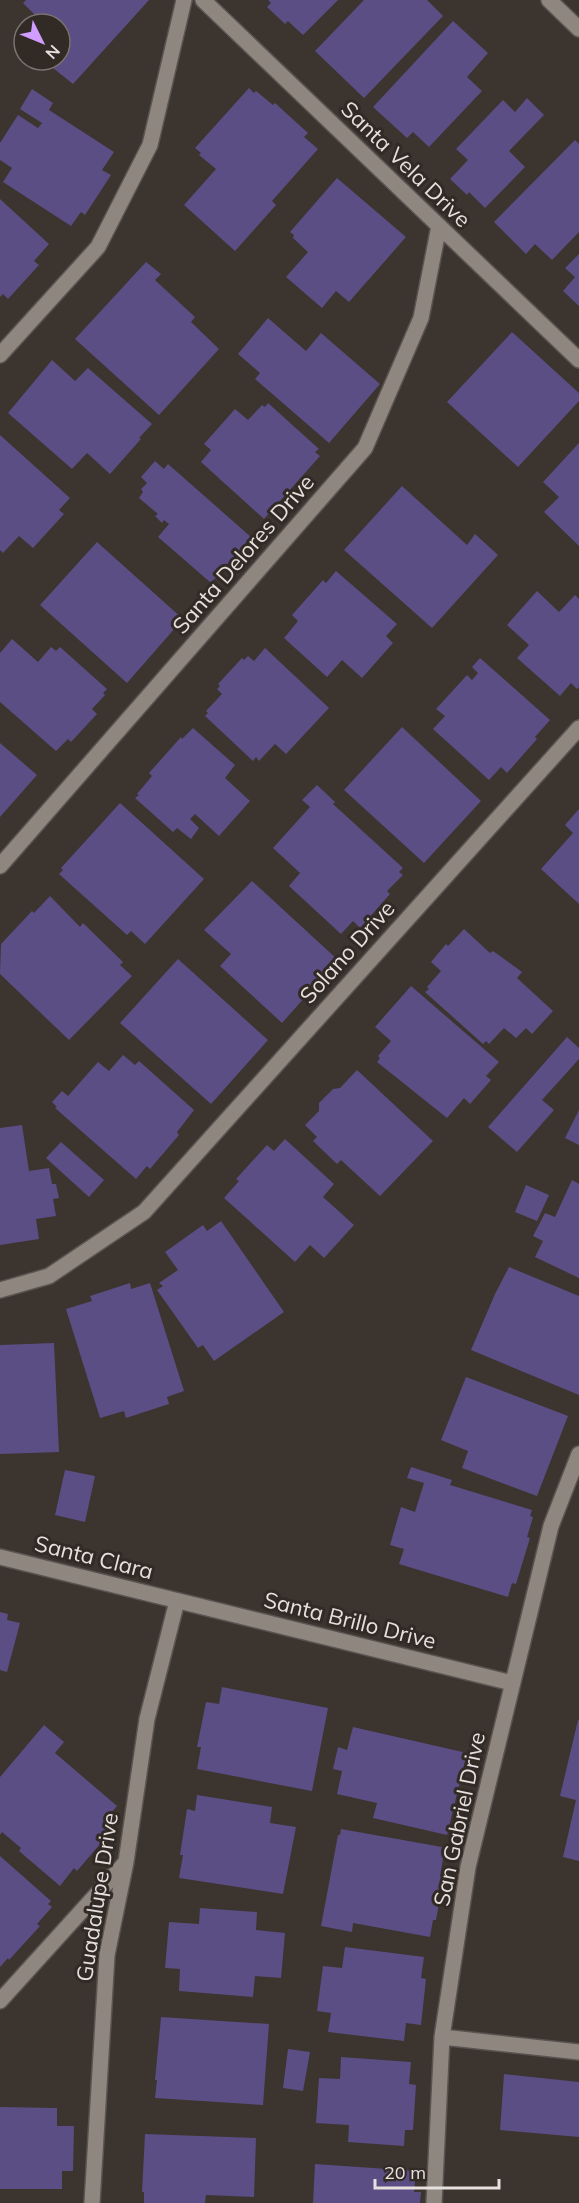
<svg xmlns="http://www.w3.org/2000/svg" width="579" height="2203" font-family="Mulish,sans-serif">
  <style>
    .building { fill: #5b4e84 }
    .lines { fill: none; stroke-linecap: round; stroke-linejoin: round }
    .minor-casing { stroke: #5a534f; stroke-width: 18 }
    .minor { stroke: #8f8680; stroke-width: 15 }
    .labels { text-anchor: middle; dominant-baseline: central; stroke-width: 6; stroke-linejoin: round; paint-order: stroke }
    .street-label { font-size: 22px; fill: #e6e1de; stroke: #322a25 }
  </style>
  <rect width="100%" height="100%" fill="#3c342f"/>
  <path class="building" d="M 26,0 L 149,0 L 73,84 L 43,60 L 60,60 L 60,24 L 42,24 L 43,23 L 23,3 Z
    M 268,0 L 338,0 L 303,35 L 288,21 L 285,24 L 267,7 L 271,3 Z
    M 364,0 L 427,0 L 443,16 L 364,98 L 315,51 Z
    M 453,21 L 488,53 L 467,77 L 482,91 L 429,147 L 413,132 L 407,138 L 373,107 Z
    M 249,88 L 254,93 L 256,91 L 273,105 L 275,103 L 308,133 L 304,137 L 318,149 L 272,201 L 276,205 L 235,251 L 184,205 L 216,169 L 199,155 L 201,153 L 195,148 Z
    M 32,89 L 53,103 L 49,110 L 114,152 L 102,170 L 111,175 L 85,215 L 81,212 L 71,226 L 3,182 L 12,168 L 0,160 L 0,143 L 18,115 L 38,128 L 42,123 L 20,109 Z
    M 527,98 L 544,115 L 509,151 L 525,167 L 485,208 L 469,192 L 467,195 L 450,179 L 468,160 L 456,149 L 503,100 L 515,112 Z
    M 575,140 L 579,144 L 579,232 L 552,260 L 535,244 L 526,254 L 494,222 Z
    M 337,178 L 406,237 L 349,302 L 336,291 L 322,308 L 286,277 L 308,252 L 293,238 L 294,235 L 290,232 Z
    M 0,199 L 49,244 L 34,261 L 39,265 L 8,299 L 3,294 L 0,297 Z
    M 579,254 L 579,306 L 563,291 L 575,277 L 565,268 Z
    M 146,262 L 161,274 L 155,280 L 195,317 L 191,322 L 219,349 L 159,415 L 75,339 Z
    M 268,318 L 306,351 L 321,333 L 380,384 L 329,443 L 255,379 L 260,373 L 238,354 Z
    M 512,332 L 579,393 L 579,401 L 518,467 L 447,402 Z
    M 52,360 L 75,381 L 88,368 L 152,424 L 139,438 L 141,439 L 110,474 L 87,453 L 72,469 L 8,413 Z
    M 268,403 L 319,449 L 315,452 L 320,456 L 264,519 L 201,462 L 211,450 L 204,444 L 235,409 L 248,420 L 262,405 L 265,407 Z
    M 0,435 L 70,498 L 59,510 L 64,514 L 33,548 L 19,536 L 3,553 L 0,550 Z
    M 579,443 L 579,546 L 544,512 L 559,497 L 543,482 Z
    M 155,461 L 164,469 L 168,464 L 251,537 L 211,583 L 158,537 L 169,524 L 164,520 L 162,523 L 155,516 L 158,514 L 139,498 L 143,492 L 141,489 L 147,483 L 141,477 Z
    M 402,486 L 467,545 L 475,534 L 498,555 L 432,628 L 344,550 Z
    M 97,542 L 183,619 L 127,683 L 40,605 Z
    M 336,571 L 397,624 L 386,636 L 393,643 L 362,678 L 342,660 L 327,677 L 284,638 L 298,621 L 292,615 L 323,580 L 326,583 Z
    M 537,591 L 559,612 L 575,595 L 579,599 L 579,687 L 577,689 L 571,683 L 560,696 L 517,658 L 529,645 L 507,625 Z
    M 12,639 L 38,662 L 51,647 L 56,651 L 60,647 L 107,689 L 103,693 L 105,695 L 92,709 L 97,714 L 71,742 L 68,739 L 56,751 L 0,702 L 0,653 Z
    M 265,648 L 329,708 L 286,754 L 275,744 L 259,761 L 256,757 L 253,761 L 205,716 L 208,713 L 206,711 L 222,694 L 217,689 L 220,686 L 218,684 L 242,658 L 244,660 L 248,656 L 254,661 Z
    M 480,658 L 550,720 L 535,737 L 537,739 L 507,773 L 501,767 L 489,780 L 433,729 L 445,716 L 436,709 L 467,675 L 472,680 L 478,673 L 472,667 Z
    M 402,727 L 481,801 L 424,863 L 344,790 Z
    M 193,728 L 235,765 L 225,778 L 250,801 L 219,836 L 195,814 L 190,819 L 199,828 L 191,839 L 177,828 L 173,832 L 135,798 L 139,795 L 137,794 L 152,776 L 149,773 L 181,737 L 182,739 Z
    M 0,743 L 37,775 L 0,817 Z
    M 317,785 L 335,802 L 333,804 L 403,868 L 399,872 L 403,875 L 387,891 L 390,894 L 360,928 L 353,921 L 341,934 L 289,886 L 300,873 L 273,848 L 310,807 L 302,800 Z
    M 120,803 L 204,879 L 145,944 L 131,931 L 127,935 L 59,874 L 63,870 L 61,868 Z
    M 579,809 L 579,904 L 541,869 L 573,833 L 565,825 Z
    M 252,881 L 338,960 L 282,1023 L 220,966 L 231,954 L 204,930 Z
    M 50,896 L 80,927 L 83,923 L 123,962 L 120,965 L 132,976 L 69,1040 L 0,974 L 1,944 L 32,911 L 34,913 Z
    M 464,929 L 490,953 L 493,951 L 522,972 L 517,978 L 553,1011 L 532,1034 L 526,1028 L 516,1038 L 504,1028 L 489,1044 L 486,1041 L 483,1044 L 425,992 L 429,989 L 427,987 L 441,971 L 431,962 L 446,944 L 448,946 Z
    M 178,959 L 268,1040 L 211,1104 L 120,1023 Z
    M 411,986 L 499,1062 L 486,1076 L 491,1080 L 470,1104 L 464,1098 L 447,1118 L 377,1062 L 380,1058 L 378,1056 L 391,1041 L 375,1027 Z
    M 567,1037 L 579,1048 L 579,1059 L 542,1100 L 554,1110 L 517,1152 L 488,1127 Z
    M 123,1055 L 135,1065 L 139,1061 L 194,1110 L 177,1132 L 179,1135 L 150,1169 L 147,1166 L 136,1179 L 55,1108 L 57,1107 L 52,1102 L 62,1091 L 68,1096 L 98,1062 L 109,1071 Z
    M 357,1070 L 433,1141 L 380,1196 L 341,1160 L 337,1164 L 313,1141 L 317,1137 L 305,1125 L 319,1111 L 319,1103 L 333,1089 L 340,1088 Z
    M 579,1110 L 579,1145 L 565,1138 Z
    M 22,1125 L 29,1171 L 49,1168 L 52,1184 L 56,1184 L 59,1198 L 53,1199 L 56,1216 L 36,1219 L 39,1239 L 0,1245 L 0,1128 Z
    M 285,1139 L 334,1184 L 323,1197 L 354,1225 L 324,1258 L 310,1245 L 295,1262 L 224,1198 L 239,1181 L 236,1179 L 267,1145 L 274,1151 Z
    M 61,1142 L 104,1180 L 89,1197 L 46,1158 Z
    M 572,1180 L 579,1184 L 579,1278 L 535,1257 L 543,1241 L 533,1236 L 545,1213 L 555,1217 Z
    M 526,1185 L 549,1195 L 537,1221 L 515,1212 Z
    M 221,1221 L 284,1312 L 214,1361 L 203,1345 L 198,1348 L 157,1290 L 163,1286 L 159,1283 L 178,1270 L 165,1252 L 203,1225 L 207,1231 Z
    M 509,1267 L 579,1296 L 579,1395 L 471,1350 L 495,1294 Z
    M 130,1283 L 131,1289 L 150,1283 L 184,1391 L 167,1397 L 169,1404 L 126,1418 L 124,1411 L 100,1418 L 66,1309 L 92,1301 L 90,1296 Z
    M 54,1343 L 59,1452 L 0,1454 L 0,1345 Z
    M 466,1377 L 568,1416 L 537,1496 L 462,1468 L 468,1451 L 441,1440 Z
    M 411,1467 L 452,1480 L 450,1485 L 532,1510 L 530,1516 L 533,1517 L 527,1537 L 530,1538 L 516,1584 L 512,1583 L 508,1597 L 399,1564 L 404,1549 L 390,1545 L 401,1507 L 415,1512 L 424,1483 L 407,1478 Z
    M 65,1470 L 95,1476 L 85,1522 L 55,1515 Z
    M 0,1612 L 8,1614 L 7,1620 L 20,1623 L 7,1672 L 0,1670 Z
    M 222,1687 L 328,1708 L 312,1791 L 197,1769 L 201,1747 L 197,1747 L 206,1702 L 219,1704 Z
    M 578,1720 L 579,1720 L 579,1861 L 563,1857 L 576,1800 L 560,1796 Z
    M 44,1725 L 64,1742 L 55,1753 L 117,1806 L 112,1812 L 114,1813 L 105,1835 L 107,1836 L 77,1871 L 74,1868 L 60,1886 L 19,1851 L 21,1848 L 2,1832 L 0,1835 L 0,1777 Z
    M 353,1727 L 467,1753 L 447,1835 L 373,1818 L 377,1803 L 337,1794 L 342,1771 L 333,1769 L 338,1747 L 347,1750 Z
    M 197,1795 L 272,1807 L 270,1823 L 296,1827 L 283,1894 L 179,1878 L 183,1855 L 180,1855 L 187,1809 L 195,1811 Z
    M 341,1829 L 442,1847 L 441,1853 L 444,1853 L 440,1876 L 444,1877 L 436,1920 L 433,1920 L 430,1937 L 353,1923 L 352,1932 L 321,1926 L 338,1835 L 340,1835 Z
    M 0,1856 L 51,1901 L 48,1904 L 52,1907 L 37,1924 L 40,1926 L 9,1960 L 8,1958 L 0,1967 Z
    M 200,1908 L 257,1912 L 256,1930 L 285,1933 L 281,1978 L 255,1976 L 253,1997 L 179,1991 L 180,1969 L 165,1968 L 169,1922 L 199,1924 Z
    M 345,1947 L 424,1957 L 421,1978 L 426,1979 L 421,2025 L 406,2023 L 404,2041 L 328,2032 L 331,2013 L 317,2011 L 323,1966 L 342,1968 Z
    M 161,2017 L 269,2024 L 263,2105 L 155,2098 L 157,2080 L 155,2080 Z
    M 288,2049 L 310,2052 L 303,2091 L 283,2088 Z
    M 341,2057 L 411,2062 L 409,2084 L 416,2085 L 413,2130 L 405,2130 L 404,2146 L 348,2142 L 349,2125 L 316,2123 L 319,2078 L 340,2079 Z
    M 504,2074 L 579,2082 L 579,2137 L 500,2130 Z
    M 0,2107 L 57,2108 L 57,2126 L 74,2126 L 73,2171 L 62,2171 L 62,2189 L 0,2189 Z
    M 145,2134 L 256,2138 L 254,2197 L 206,2195 L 205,2203 L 144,2203 L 144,2192 L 142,2192 Z
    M 315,2164 L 416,2171 L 414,2192 L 421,2192 L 420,2203 L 313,2203 Z"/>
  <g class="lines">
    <g class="minor-casing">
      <path id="minor" d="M 203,0 L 579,360
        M 549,0 L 579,29
        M 0,355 L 98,247 L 150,145 L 184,0
        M 0,866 L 365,448 L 421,318 L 439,226
        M 0,1290 L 49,1276 L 144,1212 L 579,728
        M 0,1557 L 512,1683
        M 0,2001 L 125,1863
        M 442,2037 L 579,2052
        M 92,2203 L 107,1955 L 126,1862 L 147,1719 L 177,1601
        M 434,2203 L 442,2037 L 468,1867 L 551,1526 L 579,1454"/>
    </g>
    <use href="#minor" class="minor"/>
  </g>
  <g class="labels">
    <g class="street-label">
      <text transform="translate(406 164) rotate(44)">Santa Vela Drive</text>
      <text transform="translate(243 554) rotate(-49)">Santa Delores Drive</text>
      <text transform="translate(347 952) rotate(-48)">Solano Drive</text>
      <text transform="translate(94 1557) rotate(14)">Santa Clara</text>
      <text transform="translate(350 1620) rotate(14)">Santa Brillo Drive</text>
      <text transform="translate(459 1819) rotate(-78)">San Gabriel Drive</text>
      <text transform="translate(97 1897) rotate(-81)">Guadalupe Drive</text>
    </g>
  </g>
  <g transform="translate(42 42) rotate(133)"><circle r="28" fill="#322a25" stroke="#7a736f" stroke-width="1.5"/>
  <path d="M0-4.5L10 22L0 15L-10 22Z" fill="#d19dfe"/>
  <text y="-9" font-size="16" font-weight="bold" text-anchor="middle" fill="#e6e1de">N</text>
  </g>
  <path d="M375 2179v9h124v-9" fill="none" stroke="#e6e1de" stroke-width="3"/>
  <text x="384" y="2179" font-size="18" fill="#e6e1de" stroke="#322a25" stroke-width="4.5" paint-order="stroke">20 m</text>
</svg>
